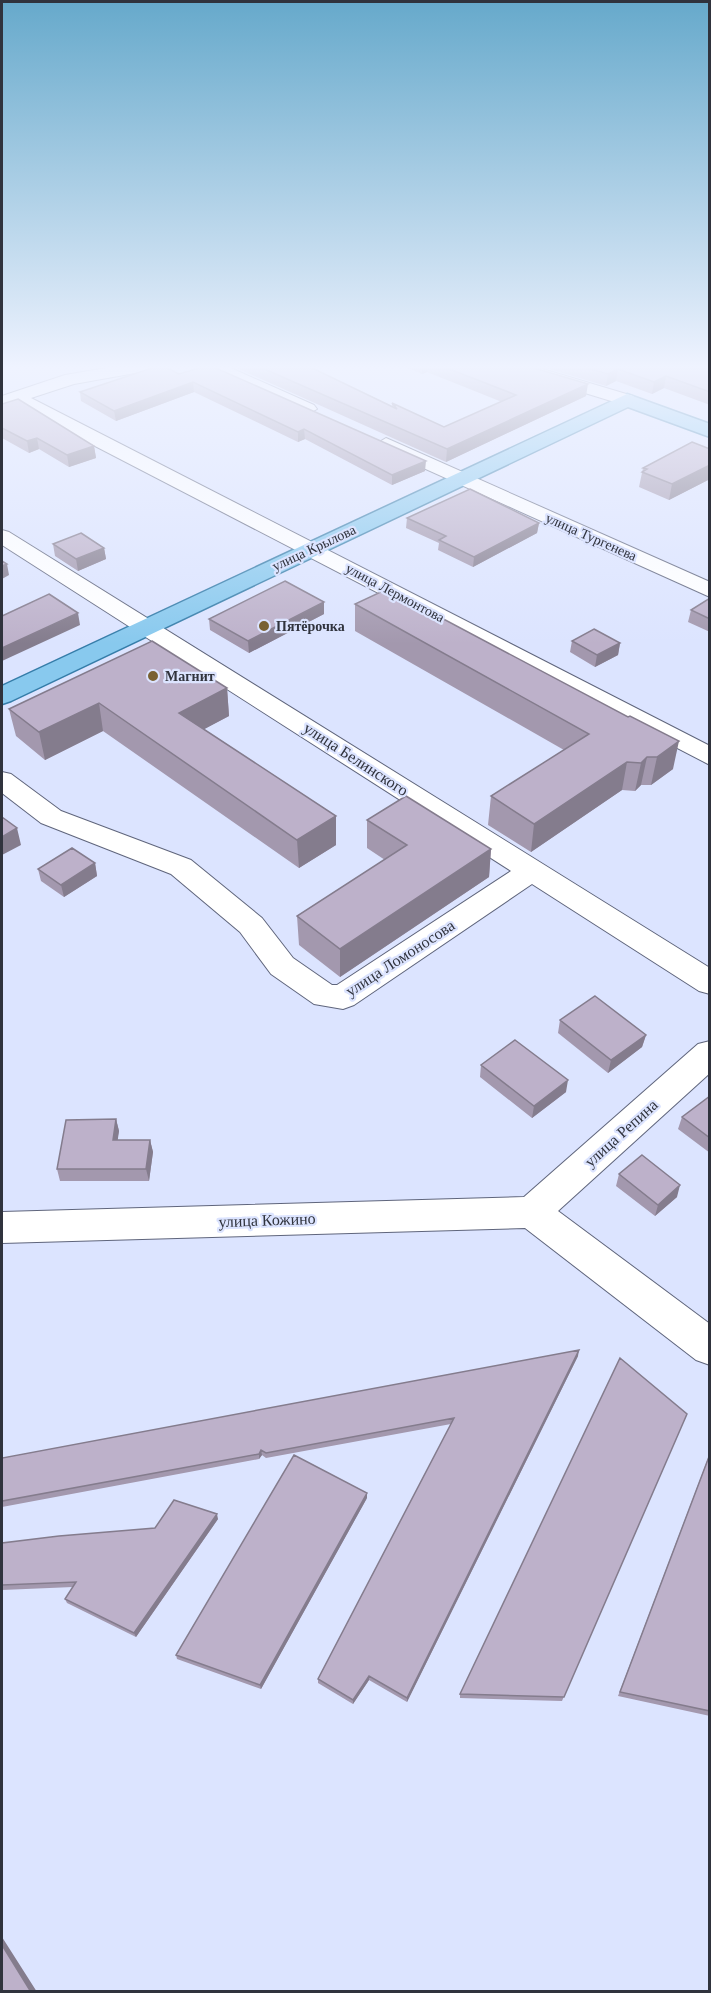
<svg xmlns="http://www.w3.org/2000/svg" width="711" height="1993" font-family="'Times New Roman',serif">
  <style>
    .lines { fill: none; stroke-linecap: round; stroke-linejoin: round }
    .minor-casing { stroke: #5f657c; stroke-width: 2 }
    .major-casing { stroke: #357da9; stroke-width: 3 }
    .minor { fill: #fff; fill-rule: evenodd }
    .major { fill: #88c9ee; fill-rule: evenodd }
    .wall { fill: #a398ae }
    .shaded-wall { fill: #847c8d }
    .building { fill: #bdb1ca; stroke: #847c8d; stroke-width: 1.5 }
    .poi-dot { fill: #796132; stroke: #dce4ff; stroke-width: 2 }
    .labels { text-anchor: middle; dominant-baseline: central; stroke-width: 4.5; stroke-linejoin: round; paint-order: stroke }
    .far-street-label { font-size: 14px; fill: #30333d; stroke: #dce4ff }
    .far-poi-label { font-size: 14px; font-weight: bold; fill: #30333d; stroke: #dce4ff; text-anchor: start }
    .street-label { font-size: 16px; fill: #30333d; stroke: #dce4ff }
  </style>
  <rect width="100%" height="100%" fill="#dce4ff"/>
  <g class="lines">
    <g class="minor-casing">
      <path id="minor" d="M 124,365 L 161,365 L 152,370 L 74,384 L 31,398 L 710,746 L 710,765 L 14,404 L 2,406 L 2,396 L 65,375 Z
        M 201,365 L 224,365 L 314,405 L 317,409 L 308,414 L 302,413 L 204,369 Z
        M 503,365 L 529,365 L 633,396 L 636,400 L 633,404 L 621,404 L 506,369 Z
        M 386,438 L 710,582 L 710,597 L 379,448 L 376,444 Z
        M 2,530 L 9,532 L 710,968 L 710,994 L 699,991 L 532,884 L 354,1005 L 343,1009 L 314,1004 L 271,974 L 240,932 L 171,874 L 41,823 L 2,793 L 2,772 L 11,774 L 61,811 L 191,860 L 262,918 L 293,958 L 332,985 L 337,985 L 511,871 L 2,545 Z
        M 710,1041 L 710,1073 L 558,1211 L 710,1324 L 710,1365 L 696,1360 L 525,1228 L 2,1243 L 2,1212 L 524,1197 L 698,1044 Z"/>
    </g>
    <g class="major-casing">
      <path id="major" d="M 627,394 L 710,424 L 710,437 L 628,407 L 11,701 L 2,704 L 2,686 Z"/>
    </g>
    <use href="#minor" class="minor"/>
    <use href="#major" class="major"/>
  </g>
  <path class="wall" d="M 232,365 L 306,365 L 392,406 L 392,403 L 444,427 L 502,402 L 427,372 L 422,374 L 401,365 L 524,365 L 586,396 L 446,462 L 232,366 Z
    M 536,365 L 710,365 L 710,405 L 664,388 L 652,394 L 616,381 L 606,386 Z
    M 179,374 L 425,471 L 392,485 L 305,439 L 298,442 L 194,392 L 116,421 L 81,401 L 80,392 Z
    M 2,404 L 94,446 L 96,458 L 69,467 L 39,449 L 29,453 L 2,438 Z
    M 710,449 L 710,479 L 669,500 L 639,487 L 643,468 Z
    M 407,518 L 539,523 L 537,533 L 473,567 L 438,550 L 439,543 L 406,528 Z
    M 53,544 L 104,548 L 106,559 L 78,571 L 55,556 Z
    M 710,598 L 710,632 L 688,622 L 691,610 Z
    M 355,604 L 628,717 L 673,769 L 651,785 L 641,785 L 635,791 L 622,790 L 531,852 L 488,825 L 491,796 L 564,750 L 355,631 Z
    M 324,614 L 249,653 L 210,630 L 209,619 Z
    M 572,641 L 620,643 L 618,655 L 595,667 L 570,652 Z
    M 227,688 L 229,716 L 204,729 L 336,845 L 299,868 L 103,731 L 45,760 L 16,736 L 9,709 Z
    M 367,820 L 491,849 L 489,877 L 340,977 L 299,945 L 297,916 L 385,860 L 367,848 Z
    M 95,863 L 97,876 L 64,897 L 41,881 L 38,869 Z
    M 560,1020 L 646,1035 L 642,1047 L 608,1073 L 558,1033 Z
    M 481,1065 L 566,1092 L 532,1118 L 480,1077 Z
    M 710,1096 L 710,1153 L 678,1129 L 682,1117 Z
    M 116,1119 L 119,1131 L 117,1140 L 150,1140 L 153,1152 L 149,1181 L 60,1181 L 57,1169 Z
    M 619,1174 L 677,1197 L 655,1216 L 616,1186 Z
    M 578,1356 L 407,1702 L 369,1680 L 353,1704 L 318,1683 L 318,1679 L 451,1424 L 266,1458 L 262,1455 L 259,1459 L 2,1507 L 2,1458 Z
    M 687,1414 L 562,1701 L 460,1698 L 460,1694 Z
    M 710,1453 L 710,1716 L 618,1696 Z
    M 367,1498 L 261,1689 L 177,1659 L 176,1655 Z
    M 218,1519 L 136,1637 L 67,1603 L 65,1599 L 73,1587 L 2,1590 L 2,1543 L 155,1528 Z"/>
  <path class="shaded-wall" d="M 423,365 L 427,365 L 427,372 L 422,374 Z
    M 618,369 L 616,381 L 606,386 L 608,374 Z
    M 666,376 L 664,388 L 652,394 L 654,382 Z
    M 193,382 L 194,392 L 116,421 L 114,411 Z
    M 588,384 L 586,396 L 446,462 L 447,449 Z
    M 304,429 L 305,439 L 298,442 L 298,432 Z
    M 37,438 L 39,449 L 29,453 L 27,441 Z
    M 94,446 L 96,458 L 69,467 L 67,455 Z
    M 426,461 L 425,471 L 392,485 L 392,475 Z
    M 710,465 L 710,479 L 669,500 L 672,484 Z
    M 539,523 L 537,533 L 473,567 L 474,557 Z
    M 104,548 L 106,559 L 78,571 L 76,559 Z
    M 7,564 L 9,575 L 2,579 L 2,566 Z
    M 324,602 L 324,614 L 249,653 L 248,641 Z
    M 78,613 L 80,625 L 2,661 L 2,648 Z
    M 620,643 L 618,655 L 595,667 L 597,655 Z
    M 227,688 L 229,716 L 182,741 L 179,713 Z
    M 99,703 L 103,731 L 45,760 L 39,732 Z
    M 679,741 L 673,769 L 651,785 L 657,757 Z
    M 647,757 L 641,785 L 635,791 L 641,763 Z
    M 627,762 L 622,790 L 531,852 L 534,824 Z
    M 336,816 L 336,845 L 299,868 L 297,840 Z
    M 17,828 L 21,845 L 2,855 L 2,837 Z
    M 491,849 L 489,877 L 340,977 L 340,949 Z
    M 95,863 L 97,876 L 64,897 L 61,885 Z
    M 646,1035 L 642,1047 L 608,1073 L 611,1060 Z
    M 568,1080 L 566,1092 L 532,1118 L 534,1106 Z
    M 116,1119 L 119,1131 L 116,1152 L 113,1140 Z
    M 150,1140 L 153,1152 L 149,1181 L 146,1169 Z
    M 680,1185 L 677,1197 L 655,1216 L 658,1205 Z
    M 579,1350 L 578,1356 L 407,1702 L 407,1698 Z
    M 261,1450 L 262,1455 L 259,1459 L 259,1454 Z
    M 367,1493 L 367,1498 L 261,1689 L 260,1685 Z
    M 217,1514 L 218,1519 L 136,1637 L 134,1633 Z
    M 369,1676 L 369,1680 L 353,1704 L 353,1700 Z
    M 2,1937 L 37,1992 L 31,1992 L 2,1945 Z"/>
  <path class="building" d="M 161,365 L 179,374 L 209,365 L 426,461 L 392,475 L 304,429 L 298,432 L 193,382 L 114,411 L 80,392 Z
    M 255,365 L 306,365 L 397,409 L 392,403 L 444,427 L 516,395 L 439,365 L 524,365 L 588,384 L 447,449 Z
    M 577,365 L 710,365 L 710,392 L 666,376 L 654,382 L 618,369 L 608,374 Z
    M 18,399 L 94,446 L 67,455 L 37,438 L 27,441 L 2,428 L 2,404 Z
    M 692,442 L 710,449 L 710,465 L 672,484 L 642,472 L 647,469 L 643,468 Z
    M 470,489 L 539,523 L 474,557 L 439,540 L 446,536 L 407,518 Z
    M 81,533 L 104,548 L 76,559 L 53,544 Z
    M 2,561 L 7,564 L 2,566 Z
    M 285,581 L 324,602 L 248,641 L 209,619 Z
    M 387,589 L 628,717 L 630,716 L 679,741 L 657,757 L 647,757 L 641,763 L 627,762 L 534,824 L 491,796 L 589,734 L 355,604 Z
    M 49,594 L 78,613 L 2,648 L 2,616 Z
    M 710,598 L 710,619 L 691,610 Z
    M 594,629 L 620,643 L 597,655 L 572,641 Z
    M 152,641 L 227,688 L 179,713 L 336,816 L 297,840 L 99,703 L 39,732 L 9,709 Z
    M 406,796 L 491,849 L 340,949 L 297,916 L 407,845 L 367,820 Z
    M 2,817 L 17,828 L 2,837 Z
    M 72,848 L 95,863 L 61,885 L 38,869 Z
    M 595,996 L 646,1035 L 611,1060 L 560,1020 Z
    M 515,1040 L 568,1080 L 534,1106 L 481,1065 Z
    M 710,1096 L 710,1138 L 682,1117 Z
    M 116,1119 L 113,1140 L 150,1140 L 146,1169 L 57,1169 L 66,1120 Z
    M 642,1155 L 680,1185 L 658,1205 L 619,1174 Z
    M 579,1350 L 407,1698 L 369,1676 L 353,1700 L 318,1679 L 454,1418 L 266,1453 L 261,1450 L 259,1454 L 2,1501 L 2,1458 Z
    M 620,1358 L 687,1414 L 564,1697 L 460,1694 Z
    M 710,1454 L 710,1711 L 620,1692 Z
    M 294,1455 L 367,1493 L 260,1685 L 176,1655 Z
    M 174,1500 L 217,1514 L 134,1633 L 65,1599 L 76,1582 L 2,1585 L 2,1543 L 59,1536 L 155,1528 Z
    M 2,1945 L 31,1992 L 2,1992 Z"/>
  <linearGradient id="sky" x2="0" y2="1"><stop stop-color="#66a9cb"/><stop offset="0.57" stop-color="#eff3ff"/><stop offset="1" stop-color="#eff3ff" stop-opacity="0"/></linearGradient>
  <rect width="711" height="644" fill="url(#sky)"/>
  <g class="poi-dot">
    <circle cx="264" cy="626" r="6"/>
    <circle cx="153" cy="676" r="6"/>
  </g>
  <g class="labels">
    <g class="far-street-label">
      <text transform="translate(591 537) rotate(24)">улица Тургенева</text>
      <text transform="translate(314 548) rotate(-25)">улица Крылова</text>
      <text transform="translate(395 593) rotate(28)">улица Лермонтова</text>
    </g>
    <g class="far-poi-label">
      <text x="276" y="626">Пятёрочка</text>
      <text x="165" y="676">Магнит</text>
    </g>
    <g class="street-label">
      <text transform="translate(356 759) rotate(33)">улица Белинского</text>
      <text transform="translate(400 958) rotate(-33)">улица Ломоносова</text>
      <text transform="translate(621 1133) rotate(-42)">улица Репина</text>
      <text transform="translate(267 1220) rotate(-2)">улица Кожино</text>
    </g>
  </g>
  <rect width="711" height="1993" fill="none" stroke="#30333d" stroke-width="6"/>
</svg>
